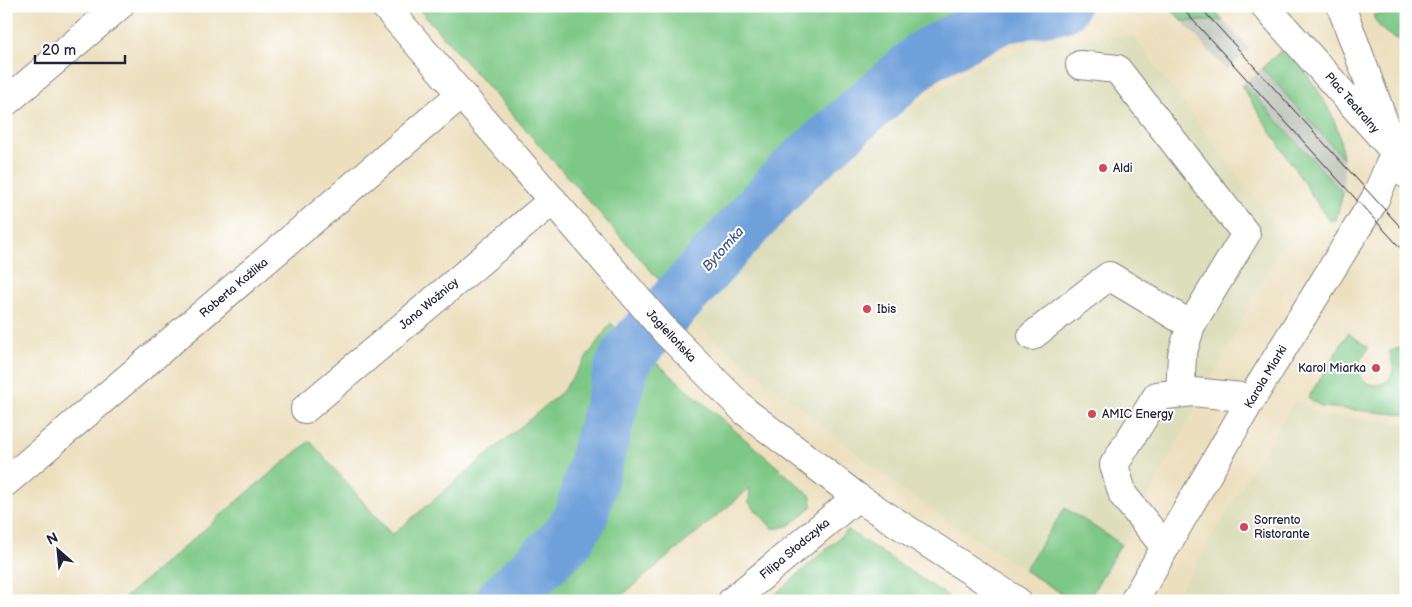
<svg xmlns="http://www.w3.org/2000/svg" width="1412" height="607" font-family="'Balsamiq Sans',sans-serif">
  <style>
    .built { fill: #dddebc }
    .industrial { fill: #c2c6b9 }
    .green { fill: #7dc886; stroke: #507560 }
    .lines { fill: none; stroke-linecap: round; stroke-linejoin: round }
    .river { stroke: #70a0da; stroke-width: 54 }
    .minor-casing { stroke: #87807c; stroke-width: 30 }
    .major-casing { stroke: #87807c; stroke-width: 30 }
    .minor { stroke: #fff; stroke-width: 28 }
    .major { stroke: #fff; stroke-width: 28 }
    .tram { stroke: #22223b; stroke-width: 1 }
    .poi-dot { fill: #d1495b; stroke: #fff; stroke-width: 2 }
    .labels { text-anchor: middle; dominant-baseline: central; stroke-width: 4; stroke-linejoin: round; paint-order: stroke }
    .street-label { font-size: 12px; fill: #22223b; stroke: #fff }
    .poi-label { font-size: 12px; fill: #22223b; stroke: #fff; text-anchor: start }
    .water-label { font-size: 14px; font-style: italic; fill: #455b83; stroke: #fff }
  </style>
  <rect width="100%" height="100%" fill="#fff"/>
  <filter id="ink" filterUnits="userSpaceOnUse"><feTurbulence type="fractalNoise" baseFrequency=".02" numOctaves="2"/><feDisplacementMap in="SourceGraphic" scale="10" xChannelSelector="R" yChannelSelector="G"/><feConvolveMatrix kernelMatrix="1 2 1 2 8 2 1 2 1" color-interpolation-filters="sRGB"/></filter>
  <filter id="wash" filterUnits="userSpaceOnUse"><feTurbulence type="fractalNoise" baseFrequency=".0096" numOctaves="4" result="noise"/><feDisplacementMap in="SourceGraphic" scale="20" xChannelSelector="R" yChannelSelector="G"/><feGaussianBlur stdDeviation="1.12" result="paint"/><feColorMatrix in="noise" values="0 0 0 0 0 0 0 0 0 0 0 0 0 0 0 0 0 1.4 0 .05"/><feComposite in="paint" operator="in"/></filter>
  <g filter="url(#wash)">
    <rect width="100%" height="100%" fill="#ecdfbe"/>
    <path class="built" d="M 1133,36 L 1285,239 L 1093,601 L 1071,601 L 903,491 L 695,323 L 754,254 L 832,174 L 915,106 L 977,65 L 1048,40 Z
      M 1295,400 L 1321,415 L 1406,424 L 1406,601 L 1173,601 Z"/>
    <path class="industrial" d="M 1182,21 L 1223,21 L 1249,49 L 1226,70 Z
      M 1262,68 L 1343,158 L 1344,176 L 1343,193 L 1244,84 Z"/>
    <path class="green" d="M 416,6 L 998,6 L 913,53 L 788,163 L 666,288 Z
      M 1168,6 L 1210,6 L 1223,21 L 1182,21 Z
      M 1376,6 L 1406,6 L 1406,40 C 1390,40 1378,28 1373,15 L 1379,15 Z
      M 1285,47 C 1306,72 1327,99 1338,131 C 1341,139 1341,149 1343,158 L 1262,68 Z
      M 1244,84 L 1343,193 L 1336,220 L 1328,220 L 1241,86 Z
      M 611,323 L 622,334 L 611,355 L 582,439 L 564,515 L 531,551 L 479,601 L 121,601 L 261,481 L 310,441 L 392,535 L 562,392 Z
      M 1348,333 L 1368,347 C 1366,355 1358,359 1358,368 C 1358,387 1385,391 1392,374 C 1396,365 1389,359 1390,351 L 1406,346 L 1406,415 L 1322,407 L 1308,398 Z
      M 651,358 L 811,496 L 812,506 C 800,517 790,530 772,528 L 749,503 L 750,488 L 615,601 L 530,601 L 565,568 L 602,497 L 644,362 Z
      M 1065,508 L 1121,544 L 1088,600 L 1074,601 L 1024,570 Z
      M 848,530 L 949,597 L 947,601 L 768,601 Z"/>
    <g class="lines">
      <path class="river" d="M 502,601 L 567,539 L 581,516 L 622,366 L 629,353 L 793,172 L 925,56 L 1000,17 L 1062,6"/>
    </g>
  </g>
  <g filter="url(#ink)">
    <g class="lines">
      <g class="minor-casing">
        <path id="minor" d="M 385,6 L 667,333 L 746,412 L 857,497 L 1017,601
          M 6,102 L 119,6
          M 1395,152 L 1406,174
          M 1032,336 L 1109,276 L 1191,325 L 1246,234 L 1117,69 L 1080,65
          M 1180,393 L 1182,355 L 1191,325
          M 305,409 L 553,200
          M 6,482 L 461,94
          M 1165,547 L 1123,495 L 1114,465 L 1157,396 L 1193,392 L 1252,398
          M 732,601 L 857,497"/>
      </g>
      <g class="major-casing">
        <path id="major" d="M 1265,6 L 1395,152
          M 1341,6 L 1389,136
          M 1134,601 L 1252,398 L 1375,199 L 1395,152"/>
      </g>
      <use href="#minor" class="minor"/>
      <use href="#major" class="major"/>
      <path class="tram" d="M 1180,6 L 1406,254
        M 1199,6 L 1406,233"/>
    </g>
  </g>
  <g class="poi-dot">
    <circle cx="1103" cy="168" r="5"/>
    <circle cx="867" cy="309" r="5"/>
    <circle cx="1376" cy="368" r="5"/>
    <circle cx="1092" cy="414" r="5"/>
    <circle cx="1244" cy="527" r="5"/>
  </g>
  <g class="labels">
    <g class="street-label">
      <text transform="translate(1352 103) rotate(49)">Plac Teatralny</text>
      <text transform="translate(234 288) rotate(-40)">Roberta Koźlika</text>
      <text transform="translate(429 304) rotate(-40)">Jana Woźnicy</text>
      <text transform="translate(671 336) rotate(47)">Jagiellońska</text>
      <text transform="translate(1266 377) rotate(-59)">Karola Miarki</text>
      <text transform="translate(795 549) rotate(-40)">Filipa Słodczyka</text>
    </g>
    <g class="poi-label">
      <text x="1113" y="168">Aldi</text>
      <text x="877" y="309">Ibis</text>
      <text x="1366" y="368" text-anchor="end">Karol Miarka</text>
      <text x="1102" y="414">AMIC Energy</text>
      <text x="1254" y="520">Sorrento<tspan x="1254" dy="14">Ristorante</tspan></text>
    </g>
    <g class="water-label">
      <text transform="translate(723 249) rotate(-48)">Bytomka</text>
    </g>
  </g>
  <rect width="1412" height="607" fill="none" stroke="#fff" stroke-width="25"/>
  <g transform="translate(58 550) rotate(333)" stroke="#ffffff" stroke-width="4" paint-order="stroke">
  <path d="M0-4L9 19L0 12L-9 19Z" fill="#22223b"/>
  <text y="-8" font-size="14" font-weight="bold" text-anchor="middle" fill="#22223b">N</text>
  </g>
  <path d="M35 55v8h90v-8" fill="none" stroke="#22223b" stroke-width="2.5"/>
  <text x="42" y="55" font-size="15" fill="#22223b" stroke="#ffffff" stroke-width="4" paint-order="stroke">20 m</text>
</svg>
